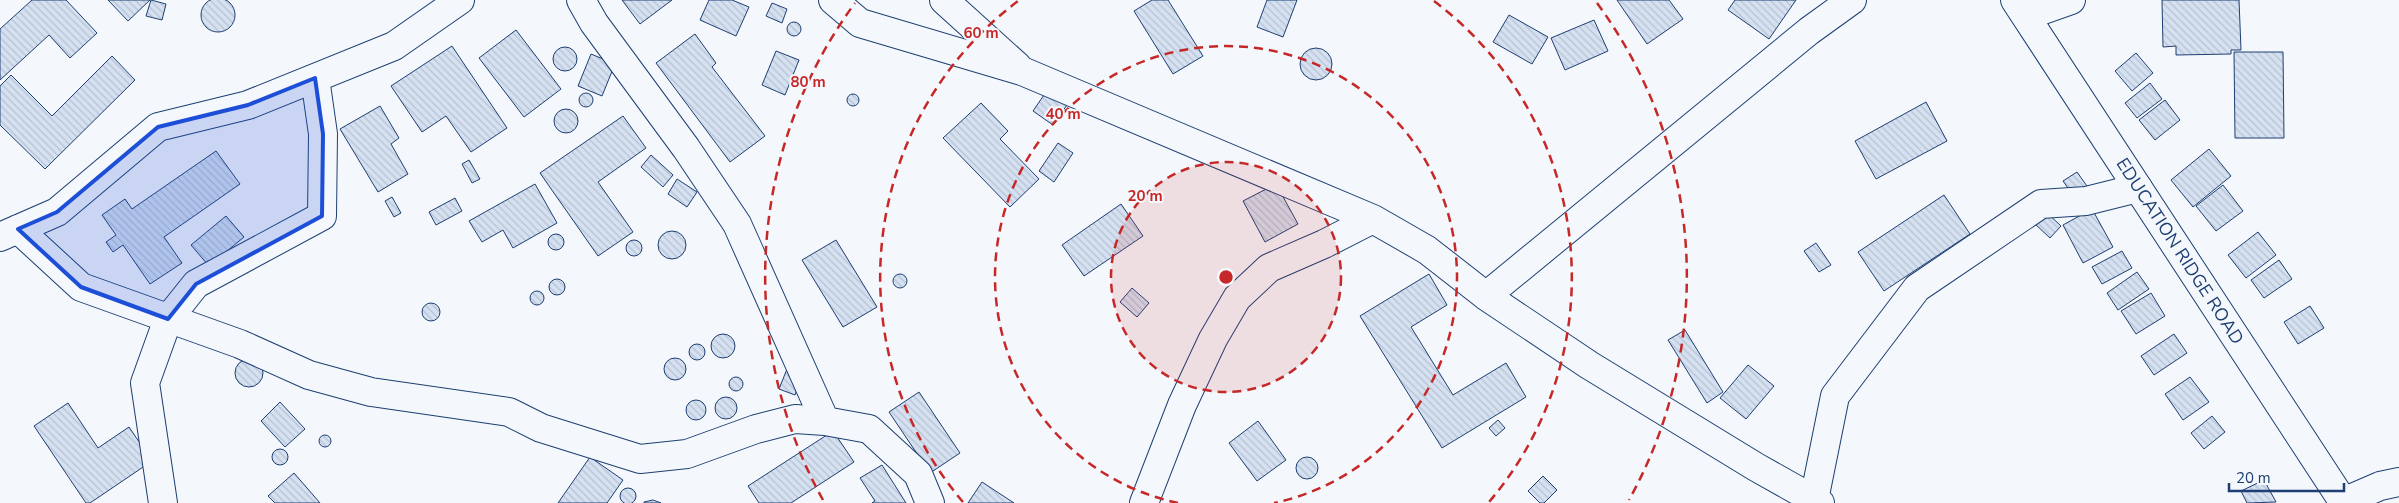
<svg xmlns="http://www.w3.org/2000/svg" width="2399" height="503" font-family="'Nunito Sans',sans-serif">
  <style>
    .building { fill: url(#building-back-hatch); stroke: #1d3f73 }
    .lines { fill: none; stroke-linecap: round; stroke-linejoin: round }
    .minor-casing { stroke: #1d3f73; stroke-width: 30 }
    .secondary-casing { stroke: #1d3f73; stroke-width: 30 }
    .minor { stroke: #f4f7fb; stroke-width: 28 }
    .secondary { stroke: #f4f7fb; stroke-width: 28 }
    .marked { fill: #1d4ed8; fill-opacity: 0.2; stroke: #1d4ed8; stroke-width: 4; stroke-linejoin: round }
    .ring { fill: none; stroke: #c62828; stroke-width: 2.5; stroke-dasharray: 9 6 }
    .labels { text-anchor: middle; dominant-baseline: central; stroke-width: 4; stroke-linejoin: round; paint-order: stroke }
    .street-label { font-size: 18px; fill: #1d3f73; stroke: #f4f7fb }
    .centre { fill: #c62828; stroke: #f4f7fb; stroke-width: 2.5 }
    .ring-label { font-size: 15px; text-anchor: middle; font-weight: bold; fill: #c62828; stroke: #f4f7fb; stroke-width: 4; stroke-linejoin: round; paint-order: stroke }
  </style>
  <defs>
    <pattern id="building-back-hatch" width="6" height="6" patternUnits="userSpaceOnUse" patternTransform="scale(1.25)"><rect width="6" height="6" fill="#d5e0f0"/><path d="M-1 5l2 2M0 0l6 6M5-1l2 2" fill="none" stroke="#b6c1d1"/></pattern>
  </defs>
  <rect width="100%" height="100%" fill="#f4f7fb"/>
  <path class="building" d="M201 15a17 17 0 1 1 34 0a17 17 0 1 1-34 0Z
    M 32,0 L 66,0 L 97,33 L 70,58 L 49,35 L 0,80 L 0,29 Z
    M 108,0 L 150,0 L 128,21 Z
    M 151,0 L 166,4 L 162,20 L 146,16 Z
    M 622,0 L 672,0 L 640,24 Z
    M 709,0 L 732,0 L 749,7 L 736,36 L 700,20 Z
    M 1152,0 L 1168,0 L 1203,56 L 1173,74 L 1134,11 Z
    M 1267,0 L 1297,0 L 1283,37 L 1257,27 Z
    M 1617,0 L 1669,0 L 1683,19 L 1647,44 Z
    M 1735,0 L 1796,0 L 1769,39 L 1728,10 Z
    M 2162,0 L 2239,0 L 2241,50 L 2231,50 L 2231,54 L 2176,55 L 2176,46 L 2163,47 Z
    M 772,3 L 787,9 L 782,23 L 766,16 Z
    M 1509,15 L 1548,37 L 1532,64 L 1493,42 Z
    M 1594,20 L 1608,51 L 1565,70 L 1551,38 Z
    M787 29a7 7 0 1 1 14 0a7 7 0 1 1-14 0Z
    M 516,30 L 561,89 L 524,117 L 479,58 Z
    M 695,34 L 716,63 L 712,67 L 765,136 L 730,162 L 656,63 Z
    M 452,46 L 507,128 L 471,152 L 446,116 L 422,132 L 391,86 Z
    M553 59a12 12 0 1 1 24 0a12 12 0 1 1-24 0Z
    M1300 64a16 16 0 1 1 32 0a16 16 0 1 1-32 0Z
    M 776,51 L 799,60 L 785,95 L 762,85 Z
    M 2234,52 L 2283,52 L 2284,138 L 2235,138 Z
    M 2136,53 L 2153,73 L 2132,91 L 2115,71 Z
    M 591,54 L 615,64 L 602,96 L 578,86 Z
    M 112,56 L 135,80 L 45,169 L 0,125 L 0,86 L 11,75 L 52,116 Z
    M 2150,83 L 2162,99 L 2137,118 L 2125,103 Z
    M 1046,92 L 1067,105 L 1053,125 L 1033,111 Z
    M579 100a7 7 0 1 1 14 0a7 7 0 1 1-14 0Z
    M847 100a6 6 0 1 1 12 0a6 6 0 1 1-12 0Z
    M 2165,100 L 2180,120 L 2155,140 L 2139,120 Z
    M 1926,102 L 1947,141 L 1876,179 L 1855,141 Z
    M 981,103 L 1008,131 L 1000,139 L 1039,179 L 1010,207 L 943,138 Z
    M 380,106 L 399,138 L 391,144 L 408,174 L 378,192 L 340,129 Z
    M554 121a12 12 0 1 1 24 0a12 12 0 1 1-24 0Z
    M 623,116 L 646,148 L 598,182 L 633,232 L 598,256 L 540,173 Z
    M 1058,143 L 1073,153 L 1054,182 L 1039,171 Z
    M 2209,149 L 2231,176 L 2193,207 L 2171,180 Z
    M 216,151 L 240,184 L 164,237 L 182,263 L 150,284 L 123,245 L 113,252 L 106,242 L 116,235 L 102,215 L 125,199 L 132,209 Z
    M 651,155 L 673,175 L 663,187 L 641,167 Z
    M 469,160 L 480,179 L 472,183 L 462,164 Z
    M 2077,172 L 2089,189 L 2075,198 L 2063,181 Z
    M 677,179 L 697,192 L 687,207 L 668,194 Z
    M 535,184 L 557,223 L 513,248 L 503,230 L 482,242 L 469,221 Z
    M 1276,184 L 1298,224 L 1265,242 L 1243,201 Z
    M 2223,185 L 2243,211 L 2216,231 L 2196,206 Z
    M 1944,195 L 1970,234 L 1884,291 L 1858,252 Z
    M 392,197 L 401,213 L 394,217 L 385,201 Z
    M 455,198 L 462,211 L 436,225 L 429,212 Z
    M 1121,204 L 1143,236 L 1084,276 L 1062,245 Z
    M 2092,209 L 2113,247 L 2083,263 L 2063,225 Z
    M 2045,211 L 2061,226 L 2050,238 L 2034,223 Z
    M 226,216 L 244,237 L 209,266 L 191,245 Z
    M658 245a14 14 0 1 1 28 0a14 14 0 1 1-28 0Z
    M 2258,232 L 2276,255 L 2246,278 L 2228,255 Z
    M548 242a8 8 0 1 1 16 0a8 8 0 1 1-16 0Z
    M626 248a8 8 0 1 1 16 0a8 8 0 1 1-16 0Z
    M 836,240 L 877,307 L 843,327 L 802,260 Z
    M 1816,243 L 1831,265 L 1819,272 L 1804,251 Z
    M 2122,251 L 2132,268 L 2102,284 L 2092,267 Z
    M 2279,260 L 2292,279 L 2264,298 L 2251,280 Z
    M 2137,272 L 2149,289 L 2118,310 L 2107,293 Z
    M893 281a7 7 0 1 1 14 0a7 7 0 1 1-14 0Z
    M 1429,274 L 1447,305 L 1411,327 L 1453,395 L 1506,363 L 1526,397 L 1442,448 L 1360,316 Z
    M549 287a8 8 0 1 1 16 0a8 8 0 1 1-16 0Z
    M 1132,288 L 1149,303 L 1137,317 L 1120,302 Z
    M530 298a7 7 0 1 1 14 0a7 7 0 1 1-14 0Z
    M 2151,293 L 2165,316 L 2136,334 L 2121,311 Z
    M422 312a9 9 0 1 1 18 0a9 9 0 1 1-18 0Z
    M 2310,306 L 2324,328 L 2298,344 L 2284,322 Z
    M 1685,330 L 1723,392 L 1707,403 L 1668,340 Z
    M 2174,334 L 2187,353 L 2154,375 L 2141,356 Z
    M711 346a12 12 0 1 1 24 0a12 12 0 1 1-24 0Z
    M689 352a8 8 0 1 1 16 0a8 8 0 1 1-16 0Z
    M664 369a11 11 0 1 1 22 0a11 11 0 1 1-22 0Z
    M235 373a14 14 0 1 1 28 0a14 14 0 1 1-28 0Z
    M 1748,365 L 1774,386 L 1746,419 L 1720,398 Z
    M 787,369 L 802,375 L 795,395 L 779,389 Z
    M729 384a7 7 0 1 1 14 0a7 7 0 1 1-14 0Z
    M 2190,377 L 2209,402 L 2183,420 L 2165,394 Z
    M 919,392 L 960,453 L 930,473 L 889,412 Z
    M715 408a11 11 0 1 1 22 0a11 11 0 1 1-22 0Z
    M686 410a10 10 0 1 1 20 0a10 10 0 1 1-20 0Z
    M 280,402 L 305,429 L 285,447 L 261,421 Z
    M 68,403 L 98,448 L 129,427 L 152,461 L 90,503 L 86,503 L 34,426 Z
    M 2212,416 L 2225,432 L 2204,449 L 2191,433 Z
    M 1498,420 L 1505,428 L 1496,436 L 1489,428 Z
    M 1258,421 L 1286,460 L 1257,481 L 1229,443 Z
    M 833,431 L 854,462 L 791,503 L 759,503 L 748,486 Z
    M319 441a6 6 0 1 1 12 0a6 6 0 1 1-12 0Z
    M272 457a8 8 0 1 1 16 0a8 8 0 1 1-16 0Z
    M 590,457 L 623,480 L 607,503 L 558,503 Z
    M1296 468a11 11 0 1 1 22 0a11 11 0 1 1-22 0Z
    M 882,465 L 906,503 L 872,503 L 875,501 L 860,478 Z
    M 294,473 L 320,503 L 275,503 L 268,496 Z
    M 1543,476 L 1557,490 L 1544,503 L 1540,503 L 1528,491 Z
    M 2264,480 L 2276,502 L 2247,503 L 2241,491 Z
    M 982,482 L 1014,503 L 968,503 Z
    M620 496a8 8 0 1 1 16 0a8 8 0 1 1-16 0Z
    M 653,500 L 661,503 L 644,503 L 644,502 Z"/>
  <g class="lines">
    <g class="minor-casing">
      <path id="minor" d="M 581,0 L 594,23 L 686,148 L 737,224 L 825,421 L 869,429 L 918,474 L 930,503
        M 833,0 L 860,23 L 1022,71 L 1373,219
        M 944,0 L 1017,66
        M 2026,16 L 2071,0
        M 18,229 L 81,287 L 240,344 L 309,375 L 371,392 L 509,412 L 541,428 L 640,459 L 687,454 L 756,429 L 795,419 L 825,421
        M 0,237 L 57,212 L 158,127 L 248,105 L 394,46 L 460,0
        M 1486,296 L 1809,31 L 1852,0
        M 2343,502 L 2380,486 L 2399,482
        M 163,503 L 145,383 L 168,319 L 196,284 L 322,216 L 323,134 L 315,78
        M 1144,503 L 1182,405 L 1213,339 L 1237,298 L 1269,268 L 1324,244 L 1373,219 L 1427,250 L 1486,296 L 1589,365 L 1756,467 L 1820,503
        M 1811,503 L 1814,500 L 1835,396 L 1917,288 L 2041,204 L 2086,201 L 2138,188"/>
    </g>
    <g class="secondary-casing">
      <path id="secondary" d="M 2015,0 L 2344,503"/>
    </g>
    <use href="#minor" class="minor"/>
    <use href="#secondary" class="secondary"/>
  </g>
  <path class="marked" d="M 315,78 L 323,134 L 322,216 L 196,284 L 168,319 L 81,287 L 18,229 L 57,212 L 158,127 L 248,105 Z"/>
  <circle cx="1226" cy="277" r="115" fill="#c62828" fill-opacity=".12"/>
  <g class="ring">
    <circle cx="1226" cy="277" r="115"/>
    <path d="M1178 503A231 231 0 1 1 1274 503"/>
    <path d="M963 502A346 346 0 0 1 1018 1M1434 1A346 346 0 0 1 1489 502"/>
    <path d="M823 500A461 461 0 0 1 855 3M1597 3A461 461 0 0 1 1629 500"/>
  </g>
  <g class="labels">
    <g class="street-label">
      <text transform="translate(2180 251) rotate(57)">EDUCATION RIDGE ROAD</text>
    </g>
  </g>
  <circle cx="1226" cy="277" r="8" class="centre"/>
  <g class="ring-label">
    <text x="981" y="38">60 m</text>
    <text x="808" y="87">80 m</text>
    <text x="1063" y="119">40 m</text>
    <text x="1145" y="201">20 m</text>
  </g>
  <path d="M2229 483v8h115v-8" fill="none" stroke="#1d3f73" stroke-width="2.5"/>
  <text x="2236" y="483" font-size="15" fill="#1d3f73" stroke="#f4f7fb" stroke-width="4" paint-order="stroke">20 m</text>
</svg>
